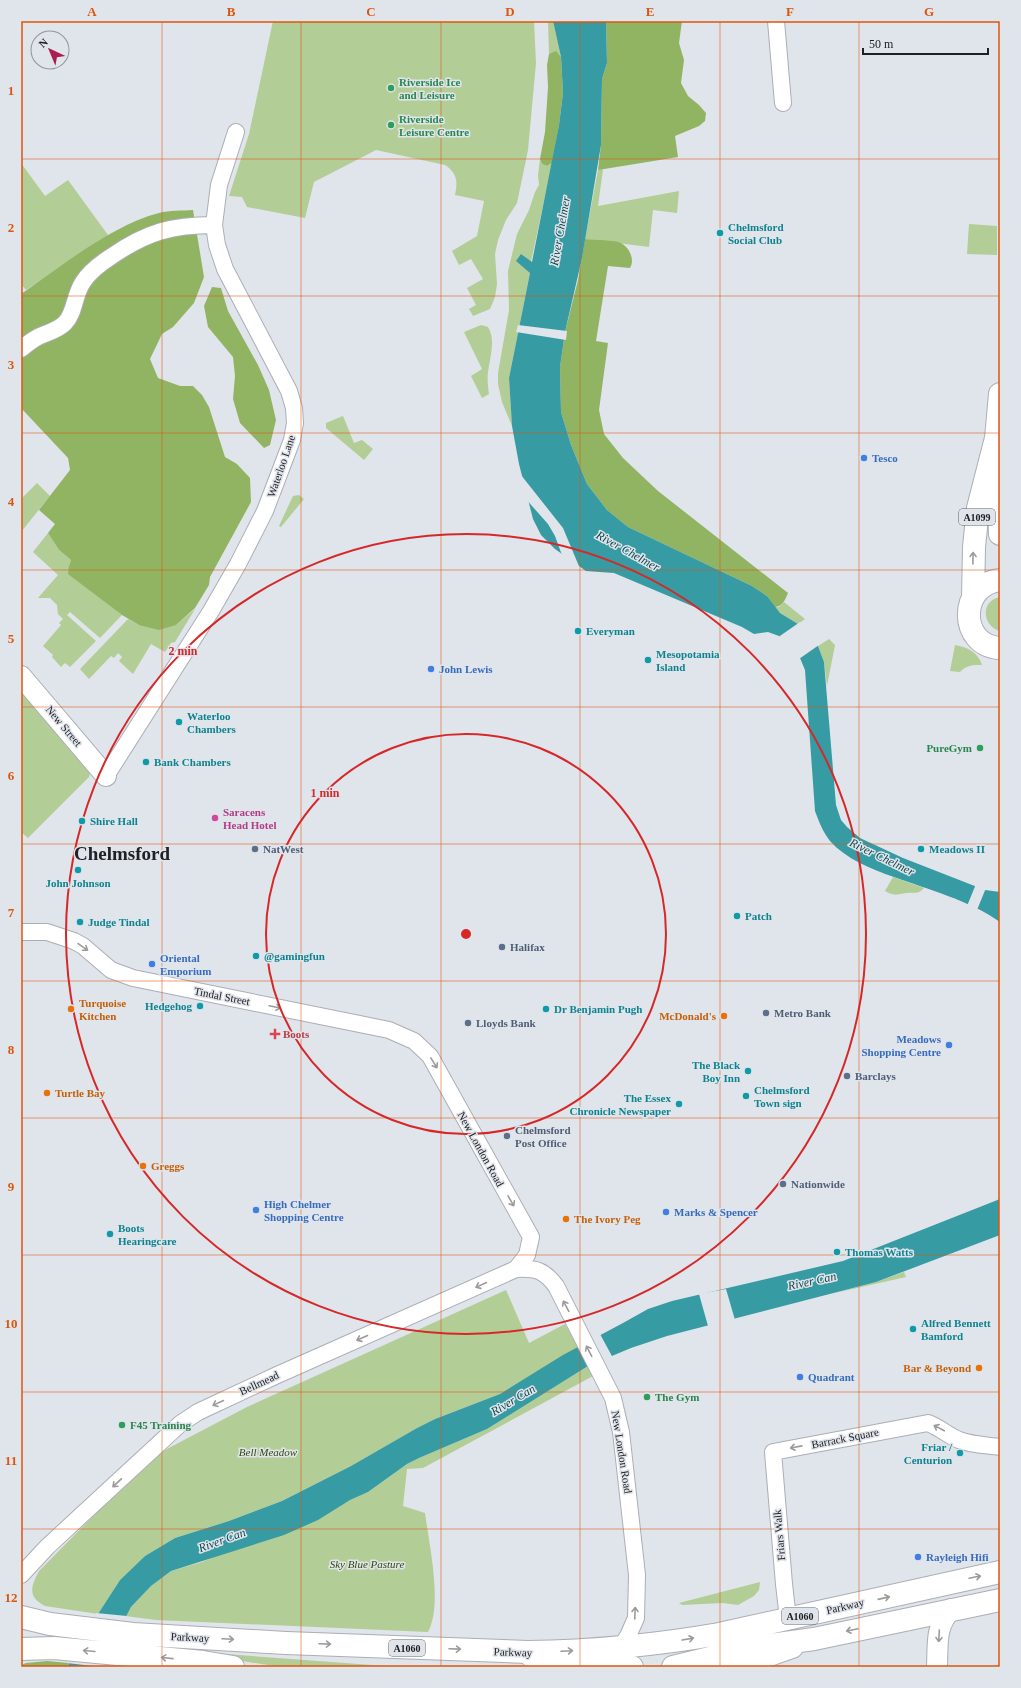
<svg xmlns="http://www.w3.org/2000/svg" width="1021" height="1688" font-family="'Times New Roman',serif">
  <style>
    .green { fill: #b3cd96 }
    .forest { fill: #91b463 }
    .water { fill: #369ba3 }
    .pier { fill: #e0e4eb }
    .lines { fill: none; stroke-linecap: round; stroke-linejoin: round }
    .minor-casing { stroke: #abaeb5; stroke-width: 18 }
    .tertiary-casing { stroke: #abaeb5; stroke-width: 22 }
    .secondary-casing { stroke: #abaeb5; stroke-width: 24 }
    .primary-casing { stroke: #abaeb5; stroke-width: 24 }
    .minor { stroke: #fff; stroke-width: 16 }
    .tertiary { stroke: #fff; stroke-width: 20 }
    .secondary { stroke: #fff; stroke-width: 22 }
    .primary { stroke: #fff; stroke-width: 22 }
    .oneway { stroke: #9b9b9c }
    .grid { fill: none; stroke: #de560d; stroke-width: 1; stroke-opacity: 0.55 }
    .ring { fill: none; stroke: #d62828; stroke-width: 2 }
    .leisure-dot { fill: #2e9e5b; stroke: #e0e4eb; stroke-width: 1.5 }
    .culture-dot { fill: #0f9aa8; stroke: #e0e4eb; stroke-width: 1.5 }
    .shop-dot { fill: #3f7fe0; stroke: #e0e4eb; stroke-width: 1.5 }
    .hotel-dot { fill: #d1479c; stroke: #e0e4eb; stroke-width: 1.5 }
    .service-dot { fill: #5c6f8a; stroke: #e0e4eb; stroke-width: 1.5 }
    .food-dot { fill: #e8710a; stroke: #e0e4eb; stroke-width: 1.5 }
    .health-dot { fill: #e0444e; stroke: #e0e4eb; stroke-width: 1.5 }
    .labels { text-anchor: middle; dominant-baseline: central; stroke-width: 3; stroke-linejoin: round; paint-order: stroke }
    .shield { fill: #e0e4eb; stroke: #5a5c60; stroke-width: 1 }
    .shield-label { font-size: 10px; font-weight: bold; fill: #202124 }
    .leisure-label { font-size: 11px; font-weight: bold; fill: #27864d; stroke: #e0e4eb; text-anchor: start }
    .culture-label { font-size: 11px; font-weight: bold; fill: #0d838f; stroke: #e0e4eb; text-anchor: start }
    .shop-label { font-size: 11px; font-weight: bold; fill: #366cbe; stroke: #e0e4eb; text-anchor: start }
    .street-label { font-size: 11px; fill: #202124; stroke: #e0e4eb }
    .hotel-label { font-size: 11px; font-weight: bold; fill: #b23c85; stroke: #e0e4eb; text-anchor: start }
    .service-label { font-size: 11px; font-weight: bold; fill: #4e5e75; stroke: #e0e4eb; text-anchor: start }
    .food-label { font-size: 11px; font-weight: bold; fill: #c56008; stroke: #e0e4eb; text-anchor: start }
    .health-label { font-size: 11px; font-weight: bold; fill: #be3a42; stroke: #e0e4eb; text-anchor: start }
    .park-label { font-size: 11px; font-style: italic; fill: #32480d; stroke: #e0e4eb }
    .water-label { font-size: 12px; font-style: italic; fill: #0d494d; stroke: #e0e4eb }
    .town-label { font-size: 19px; font-weight: bold; fill: #202124; stroke: #e0e4eb }
    .centre { fill: #d62828; stroke: #e0e4eb; stroke-width: 2 }
    .ring-label { font-size: 12px; text-anchor: middle; font-weight: bold; fill: #d62828; stroke: #e0e4eb; stroke-width: 3; stroke-linejoin: round; paint-order: stroke }
    .neatline { fill: none; stroke: #de560d; stroke-width: 1.5 }
    .grid-label { font-size: 13px; text-anchor: middle; font-weight: bold; fill: #de560d }
  </style>
  <rect width="100%" height="100%" fill="#e0e4eb"/>
  <path class="green" d="M 273,21 L 534,21 L 536,63 L 528,150 L 517,203 L 506,220 L 498,240 L 495,254 L 497,284 L 495,297 L 490,309 L 473,316 L 469,309 L 476,305 L 467,288 L 483,279 L 471,259 L 459,265 L 452,251 L 477,236 L 484,201 L 455,195 C 458,181 457,173 445,165 L 376,150 L 314,182 L 305,218 L 247,207 L 242,197 L 229,196 L 249,134 Z
    M 548,21 L 553,21 L 561,57 L 556,52 L 549,54 Z
    M 540,159 L 542,164 L 547,166 L 552,163 L 531,262 L 521,254 L 530,273 L 509,378 L 512,426 L 502,402 L 498,384 L 498,373 L 509,310 L 508,271 L 517,234 L 529,210 L 535,192 L 539,185 L 538,175 Z
    M 21,163 L 45,196 L 68,180 L 108,235 L 26,290 L 21,284 Z
    M 603,169 L 598,206 L 679,191 L 677,213 L 653,210 L 649,247 L 585,239 L 598,170 Z
    M 969,224 L 997,226 L 997,255 L 967,254 Z
    M 481,325 L 488,327 C 496,340 490,357 488,372 C 487,379 488,387 489,394 L 482,398 L 471,376 L 482,369 L 464,332 Z
    M 343,416 L 354,443 L 362,440 L 373,449 L 364,460 L 326,428 L 326,423 Z
    M 37,483 L 50,496 L 21,532 L 21,499 Z
    M 299,495 L 304,499 L 281,527 L 279,526 L 293,496 Z
    M 48,533 L 59,550 L 71,560 L 69,566 L 85,586 L 122,615 L 100,638 L 70,612 L 67,615 L 96,641 L 70,667 L 65,663 L 61,667 L 52,657 L 53,655 L 43,646 L 61,625 L 59,623 L 63,619 L 58,614 L 57,605 L 50,598 L 38,598 L 58,575 L 33,552 Z
    M 1000,597 L 1000,631 C 982,626 980,601 1000,597 Z
    M 784,602 L 805,619 L 798,624 L 780,613 L 775,607 L 779,607 Z
    M 195,609 L 175,642 L 171,643 L 165,652 L 151,644 L 133,674 L 119,661 L 122,657 L 118,653 L 114,658 L 111,656 L 89,679 L 80,669 L 128,619 L 139,625 L 176,625 Z
    M 829,639 L 835,645 L 827,686 L 824,662 L 818,646 Z
    M 955,645 C 967,647 978,652 982,665 C 973,665 966,665 960,672 L 950,671 Z
    M 21,691 L 90,773 L 89,777 L 28,838 L 21,832 Z
    M 893,877 L 924,888 C 918,895 914,892 907,893 C 896,894 896,897 885,891 Z
    M 904,1272 L 906,1277 L 830,1294 L 876,1282 Z
    M 506,1290 L 529,1343 L 565,1324 L 578,1348 L 500,1394 L 435,1419 L 417,1428 L 351,1466 L 282,1501 L 229,1521 L 175,1538 L 145,1556 L 120,1580 L 98,1614 L 45,1606 C 27,1597 31,1586 39,1571 L 127,1482 L 163,1451 L 247,1407 Z
    M 588,1366 L 593,1376 L 423,1468 L 407,1469 L 403,1506 L 425,1513 C 429,1544 443,1605 428,1632 L 156,1620 L 125,1616 L 131,1607 L 151,1586 L 171,1571 L 202,1562 L 368,1492 L 407,1464 L 419,1458 L 487,1429 Z
    M 760,1582 L 759,1590 L 754,1596 L 738,1605 L 723,1603 L 682,1605 L 679,1603 Z
    M 199,1652 L 399,1667 L 280,1667 L 199,1654 Z"/>
  <path class="forest" d="M 606,21 L 682,21 L 679,43 L 684,60 L 681,83 L 688,96 L 699,105 L 706,113 L 705,121 L 699,126 L 675,136 L 678,157 L 598,170 L 601,145 L 602,79 L 607,63 Z
    M 556,51 L 561,57 L 563,93 L 559,125 L 552,163 L 547,166 L 542,164 L 540,159 L 545,132 L 548,87 L 547,65 L 549,54 Z
    M 193,210 L 204,277 L 194,303 L 173,327 L 162,334 L 150,359 L 158,378 L 180,386 L 193,386 L 202,395 L 209,407 L 225,457 L 237,464 L 250,478 L 251,502 L 210,577 L 209,585 L 195,608 L 176,625 L 159,630 L 139,625 L 122,615 L 68,574 L 69,566 L 71,560 L 59,550 L 48,533 L 55,524 L 39,510 L 70,470 L 68,458 L 21,408 L 21,294 C 62,266 112,225 159,213 C 170,210 182,211 193,210 Z
    M 585,239 C 593,240 615,240 621,243 C 630,248 635,260 630,268 L 608,266 L 596,341 L 608,343 L 599,410 L 604,434 L 623,458 L 658,491 L 788,593 C 785,600 783,606 775,607 L 767,596 L 752,586 L 628,527 L 607,510 L 587,484 L 571,445 L 561,412 L 560,367 L 565,332 L 578,280 Z
    M 212,287 L 221,288 L 228,311 L 258,365 L 269,390 L 276,420 L 270,445 L 264,448 L 240,423 L 233,399 L 235,376 L 233,357 L 208,327 L 204,306 Z
    M 47,1661 L 69,1663 L 67,1667 L 21,1667 L 21,1665 L 26,1663 Z"/>
  <path class="water" d="M 553,21 L 606,21 L 607,63 L 602,79 L 601,145 L 582,258 L 565,332 L 560,367 L 561,412 L 571,445 L 587,484 L 607,510 L 628,527 L 752,586 L 767,596 L 780,613 L 798,624 L 818,646 L 824,662 L 836,805 L 841,820 L 847,827 L 860,838 L 903,858 L 985,890 L 1000,892 L 1000,922 C 971,901 927,889 894,877 C 871,869 846,859 830,841 C 823,832 819,822 815,811 L 805,670 L 800,658 L 779,636 L 768,632 L 754,634 L 742,627 L 614,573 L 586,571 L 555,549 L 541,535 L 533,519 L 519,464 L 512,426 L 509,378 L 530,273 L 516,261 L 521,254 L 532,262 L 559,125 L 563,93 L 561,57 Z
    M 1000,1199 L 1000,1235 L 876,1282 L 667,1336 L 631,1348 L 588,1366 L 487,1429 L 419,1458 L 407,1464 L 368,1492 L 350,1500 L 318,1520 L 284,1535 L 171,1571 L 151,1586 L 131,1607 L 99,1667 L 67,1667 L 98,1614 L 120,1580 L 145,1556 L 175,1538 L 229,1521 L 282,1501 L 351,1466 L 417,1428 L 435,1419 L 500,1394 L 563,1355 L 623,1323 L 648,1309 L 672,1301 L 843,1261 Z"/>
  <path class="pier" d="M 518,325 L 567,331 L 566,340 L 516,332 Z
    M 521,475 L 563,528 L 581,571 L 563,558 L 555,536 L 548,524 L 524,497 L 520,478 Z
    M 800,622 L 819,645 L 799,659 L 777,638 Z
    M 976,884 L 986,888 L 977,910 L 967,906 Z
    M 726,1289 L 735,1320 L 708,1326 L 699,1294 Z
    M 600,1334 L 613,1358 L 589,1368 L 577,1346 Z
    M 96,1613 L 127,1616 L 101,1667 L 67,1663 Z"/>
  <g class="lines">
    <g class="minor-casing">
      <path id="minor" d="M 776,21 L 783,103
        M 21,349 C 26,345 32,340 38,337 C 48,332 57,331 65,323 C 75,313 74,295 83,282 C 90,271 101,263 112,256 C 147,232 172,225 214,225
        M 106,776 L 211,611 L 238,564 L 265,511 L 292,440 L 295,423 L 294,408 L 289,391 L 225,269 L 217,245 L 214,225 L 219,185 L 236,132
        M 21,932 L 47,932 L 74,941 L 83,946 L 111,970 L 133,978 L 389,1030 L 414,1041 L 430,1056 L 531,1237 L 527,1255 L 516,1269
        M 21,1575 L 48,1546 L 180,1424 L 198,1412 L 275,1376 L 516,1269 C 536,1268 544,1270 556,1286 L 613,1398 L 621,1432 L 637,1575 L 636,1618 L 628,1636 L 620,1648
        M 788,1619 L 784,1584 L 773,1452 L 928,1423 C 941,1428 947,1435 959,1440 C 972,1445 986,1445 1000,1447"/>
    </g>
    <g class="tertiary-casing">
      <path id="tertiary" d="M 21,676 L 106,776
        M 937,1667 C 938,1644 935,1627 951,1609"/>
    </g>
    <g class="secondary-casing">
      <path id="secondary" d="M 528,1652 L 541,1667 L 621,1665 L 632,1667
        M 726,1667 L 758,1659 L 792,1647"/>
    </g>
    <g class="primary-casing">
      <path id="primary" d="M 997,459 L 1000,534
        M 1000,580 C 958,585 959,646 1000,648
        M 973,597 L 974,547 L 978,508 L 996,438 L 1000,394
        M 21,1617 L 50,1624 L 133,1634 L 286,1643 L 528,1652 C 592,1651 656,1645 719,1634 L 1000,1572
        M 21,1649 L 54,1648 L 203,1662 L 233,1667
        M 673,1667 L 755,1647 L 814,1639 L 1000,1600"/>
    </g>
    <use href="#minor" class="minor"/>
    <use href="#tertiary" class="tertiary"/>
    <use href="#secondary" class="secondary"/>
    <use href="#primary" class="primary"/>
  </g>
  <defs><path id="oneway-shaft" d="M-6 0H5M1.5-3L5.5 0L1.5 3" fill="none" stroke-width="1.6" stroke-linecap="round" stroke-linejoin="round"/></defs>
  <g class="oneway">
    <use href="#oneway-shaft" transform="translate(973 558) rotate(-89)"/>
    <use href="#oneway-shaft" transform="translate(83 947) rotate(35)"/>
    <use href="#oneway-shaft" transform="translate(275 1007) rotate(12)"/>
    <use href="#oneway-shaft" transform="translate(434 1063) rotate(58)"/>
    <use href="#oneway-shaft" transform="translate(511 1201) rotate(60)"/>
    <use href="#oneway-shaft" transform="translate(481 1285) rotate(155)"/>
    <use href="#oneway-shaft" transform="translate(566 1306) rotate(-118)"/>
    <use href="#oneway-shaft" transform="translate(362 1338) rotate(156)"/>
    <use href="#oneway-shaft" transform="translate(589 1351) rotate(-117)"/>
    <use href="#oneway-shaft" transform="translate(218 1403) rotate(155)"/>
    <use href="#oneway-shaft" transform="translate(939 1428) rotate(-152)"/>
    <use href="#oneway-shaft" transform="translate(796 1447) rotate(169)"/>
    <use href="#oneway-shaft" transform="translate(117 1483) rotate(137)"/>
    <use href="#oneway-shaft" transform="translate(975 1577) rotate(-12)"/>
    <use href="#oneway-shaft" transform="translate(884 1598) rotate(-13)"/>
    <use href="#oneway-shaft" transform="translate(635 1613) rotate(-88)"/>
    <use href="#oneway-shaft" transform="translate(852 1630) rotate(168)"/>
    <use href="#oneway-shaft" transform="translate(939 1636) rotate(93)"/>
    <use href="#oneway-shaft" transform="translate(228 1639) rotate(3)"/>
    <use href="#oneway-shaft" transform="translate(688 1639) rotate(-10)"/>
    <use href="#oneway-shaft" transform="translate(325 1644) rotate(2)"/>
    <use href="#oneway-shaft" transform="translate(455 1649) rotate(2)"/>
    <use href="#oneway-shaft" transform="translate(89 1651) rotate(-175)"/>
    <use href="#oneway-shaft" transform="translate(567 1651) rotate(-3)"/>
    <use href="#oneway-shaft" transform="translate(167 1658) rotate(-174)"/>
  </g>
  <path class="grid" d="M 162,21 L 162,1667M 301,21 L 301,1667M 441,21 L 441,1667M 580,21 L 580,1667M 720,21 L 720,1667M 859,21 L 859,1667M 21,159 L 1000,159M 21,296 L 1000,296M 21,433 L 1000,433M 21,570 L 1000,570M 21,707 L 1000,707M 21,844 L 1000,844M 21,981 L 1000,981M 21,1118 L 1000,1118M 21,1255 L 1000,1255M 21,1392 L 1000,1392M 21,1529 L 1000,1529"/>
  <g class="ring">
    <circle cx="466" cy="934" r="200"/>
    <circle cx="466" cy="934" r="400"/>
  </g>
  <g class="leisure-dot">
    <circle cx="391" cy="88" r="4"/>
    <circle cx="391" cy="125" r="4"/>
    <circle cx="980" cy="748" r="4"/>
    <circle cx="647" cy="1397" r="4"/>
    <circle cx="122" cy="1425" r="4"/>
  </g>
  <g class="culture-dot">
    <circle cx="720" cy="233" r="4"/>
    <circle cx="578" cy="631" r="4"/>
    <circle cx="648" cy="660" r="4"/>
    <circle cx="179" cy="722" r="4"/>
    <circle cx="146" cy="762" r="4"/>
    <circle cx="82" cy="821" r="4"/>
    <circle cx="921" cy="849" r="4"/>
    <circle cx="78" cy="870" r="4"/>
    <circle cx="737" cy="916" r="4"/>
    <circle cx="80" cy="922" r="4"/>
    <circle cx="256" cy="956" r="4"/>
    <circle cx="200" cy="1006" r="4"/>
    <circle cx="546" cy="1009" r="4"/>
    <circle cx="748" cy="1071" r="4"/>
    <circle cx="746" cy="1096" r="4"/>
    <circle cx="679" cy="1104" r="4"/>
    <circle cx="110" cy="1234" r="4"/>
    <circle cx="837" cy="1252" r="4"/>
    <circle cx="913" cy="1329" r="4"/>
    <circle cx="960" cy="1453" r="4"/>
  </g>
  <g class="shop-dot">
    <circle cx="864" cy="458" r="4"/>
    <circle cx="431" cy="669" r="4"/>
    <circle cx="152" cy="964" r="4"/>
    <circle cx="949" cy="1045" r="4"/>
    <circle cx="256" cy="1210" r="4"/>
    <circle cx="666" cy="1212" r="4"/>
    <circle cx="800" cy="1377" r="4"/>
    <circle cx="918" cy="1557" r="4"/>
  </g>
  <circle class="hotel-dot" cx="215" cy="818" r="4"/>
  <g class="service-dot">
    <circle cx="255" cy="849" r="4"/>
    <circle cx="502" cy="947" r="4"/>
    <circle cx="766" cy="1013" r="4"/>
    <circle cx="468" cy="1023" r="4"/>
    <circle cx="847" cy="1076" r="4"/>
    <circle cx="507" cy="1136" r="4"/>
    <circle cx="783" cy="1184" r="4"/>
  </g>
  <g class="food-dot">
    <circle cx="71" cy="1009" r="4"/>
    <circle cx="724" cy="1016" r="4"/>
    <circle cx="47" cy="1093" r="4"/>
    <circle cx="143" cy="1166" r="4"/>
    <circle cx="566" cy="1219" r="4"/>
    <circle cx="979" cy="1368" r="4"/>
  </g>
  <path class="health-dot" d="M273 1028h4v4h4v4h-4v4h-4v-4h-4v-4h4z"/>
  <g class="labels">
    <g class="shield">
      <rect x="959" y="509" width="36" height="16" rx="3"/>
      <rect x="782" y="1608" width="36" height="16" rx="3"/>
      <rect x="389" y="1640" width="36" height="16" rx="3"/>
    </g>
    <g class="shield-label">
      <text x="977" y="517">A1099</text>
      <text x="800" y="1616">A1060</text>
      <text x="407" y="1648">A1060</text>
    </g>
    <g class="leisure-label">
      <text x="399" y="82">Riverside Ice<tspan x="399" dy="13">and Leisure</tspan></text>
      <text x="399" y="119">Riverside<tspan x="399" dy="13">Leisure Centre</tspan></text>
      <text x="972" y="748" text-anchor="end">PureGym</text>
      <text x="655" y="1397">The Gym</text>
      <text x="130" y="1425">F45 Training</text>
    </g>
    <g class="culture-label">
      <text x="728" y="227">Chelmsford<tspan x="728" dy="13">Social Club</tspan></text>
      <text x="586" y="631">Everyman</text>
      <text x="656" y="654">Mesopotamia<tspan x="656" dy="13">Island</tspan></text>
      <text x="187" y="716">Waterloo<tspan x="187" dy="13">Chambers</tspan></text>
      <text x="154" y="762">Bank Chambers</text>
      <text x="90" y="821">Shire Hall</text>
      <text x="929" y="849">Meadows II</text>
      <text x="78" y="883" text-anchor="middle">John Johnson</text>
      <text x="745" y="916">Patch</text>
      <text x="88" y="922">Judge Tindal</text>
      <text x="264" y="956">@gamingfun</text>
      <text x="192" y="1006" text-anchor="end">Hedgehog</text>
      <text x="554" y="1009">Dr Benjamin Pugh</text>
      <text x="740" y="1065" text-anchor="end">The Black<tspan x="740" dy="13">Boy Inn</tspan></text>
      <text x="754" y="1090">Chelmsford<tspan x="754" dy="13">Town sign</tspan></text>
      <text x="671" y="1098" text-anchor="end">The Essex<tspan x="671" dy="13">Chronicle Newspaper</tspan></text>
      <text x="118" y="1228">Boots<tspan x="118" dy="13">Hearingcare</tspan></text>
      <text x="845" y="1252">Thomas Watts</text>
      <text x="921" y="1323">Alfred Bennett<tspan x="921" dy="13">Bamford</tspan></text>
      <text x="952" y="1447" text-anchor="end">Friar /<tspan x="952" dy="13">Centurion</tspan></text>
    </g>
    <g class="shop-label">
      <text x="872" y="458">Tesco</text>
      <text x="439" y="669">John Lewis</text>
      <text x="160" y="958">Oriental<tspan x="160" dy="13">Emporium</tspan></text>
      <text x="941" y="1039" text-anchor="end">Meadows<tspan x="941" dy="13">Shopping Centre</tspan></text>
      <text x="264" y="1204">High Chelmer<tspan x="264" dy="13">Shopping Centre</tspan></text>
      <text x="674" y="1212">Marks &amp; Spencer</text>
      <text x="808" y="1377">Quadrant</text>
      <text x="926" y="1557">Rayleigh Hifi</text>
    </g>
    <g class="street-label">
      <text transform="translate(281 466) rotate(-71)">Waterloo Lane</text>
      <text transform="translate(64 726) rotate(50)">New Street</text>
      <text transform="translate(222 996) rotate(11)">Tindal Street</text>
      <text transform="translate(481 1149) rotate(61)">New London Road</text>
      <text transform="translate(259 1383) rotate(-25)">Bellmead</text>
      <text transform="translate(845 1438) rotate(-11)">Barrack Square</text>
      <text transform="translate(622 1452) rotate(81)">New London Road</text>
      <text transform="translate(779 1535) rotate(-95)">Friars Walk</text>
      <text transform="translate(845 1606) rotate(-13)">Parkway</text>
      <text transform="translate(190 1637) rotate(3)">Parkway</text>
      <text transform="translate(513 1652) rotate(2)">Parkway</text>
    </g>
    <g class="hotel-label">
      <text x="223" y="812">Saracens<tspan x="223" dy="13">Head Hotel</tspan></text>
    </g>
    <g class="service-label">
      <text x="263" y="849">NatWest</text>
      <text x="510" y="947">Halifax</text>
      <text x="774" y="1013">Metro Bank</text>
      <text x="476" y="1023">Lloyds Bank</text>
      <text x="855" y="1076">Barclays</text>
      <text x="515" y="1130">Chelmsford<tspan x="515" dy="13">Post Office</tspan></text>
      <text x="791" y="1184">Nationwide</text>
    </g>
    <g class="food-label">
      <text x="79" y="1003">Turquoise<tspan x="79" dy="13">Kitchen</tspan></text>
      <text x="716" y="1016" text-anchor="end">McDonald's</text>
      <text x="55" y="1093">Turtle Bay</text>
      <text x="151" y="1166">Greggs</text>
      <text x="574" y="1219">The Ivory Peg</text>
      <text x="971" y="1368" text-anchor="end">Bar &amp; Beyond</text>
    </g>
    <g class="health-label">
      <text x="283" y="1034">Boots</text>
    </g>
    <g class="park-label">
      <text x="268" y="1452">Bell Meadow</text>
      <text x="367" y="1564">Sky Blue Pasture</text>
    </g>
    <g class="water-label">
      <text transform="translate(560 231) rotate(-80)">River Chelmer</text>
      <text transform="translate(628 551) rotate(29)">River Chelmer</text>
      <text transform="translate(882 857) rotate(26)">River Chelmer</text>
      <text transform="translate(812 1281) rotate(-12)">River Can</text>
      <text transform="translate(513 1400) rotate(-31)">River Can</text>
      <text transform="translate(222 1540) rotate(-20)">River Can</text>
    </g>
    <g class="town-label">
      <text x="122" y="853">Chelmsford</text>
    </g>
  </g>
  <circle cx="466" cy="934" r="6" class="centre"/>
  <g class="ring-label">
    <text x="183" y="655">2 min</text>
    <text x="325" y="797">1 min</text>
  </g>
  <rect width="1021" height="1688" fill="none" stroke="#e0e4eb" stroke-width="44"/>
  <g transform="translate(50 50) rotate(316)"><circle r="19" fill="#e0e4eb" stroke="#93969b"/>
  <path d="M0-3L7 15L0 10L-7 15Z" fill="#ad1c50"/>
  <text y="-6" font-size="11" font-weight="bold" text-anchor="middle" fill="#202124">N</text>
  </g>
  <path d="M863 48v6h125v-6" fill="none" stroke="#202124" stroke-width="2"/>
  <text x="869" y="48" font-size="12" fill="#202124" stroke="#e0e4eb" stroke-width="3" paint-order="stroke">50 m</text>
  <rect x="22" y="22" width="977" height="1644" class="neatline"/>
  <g class="grid-label">
    <text x="92" y="16">A</text>
    <text x="231" y="16">B</text>
    <text x="371" y="16">C</text>
    <text x="510" y="16">D</text>
    <text x="650" y="16">E</text>
    <text x="790" y="16">F</text>
    <text x="929" y="16">G</text>
    <text x="11" y="95">1</text>
    <text x="11" y="232">2</text>
    <text x="11" y="369">3</text>
    <text x="11" y="506">4</text>
    <text x="11" y="643">5</text>
    <text x="11" y="780">6</text>
    <text x="11" y="917">7</text>
    <text x="11" y="1054">8</text>
    <text x="11" y="1191">9</text>
    <text x="11" y="1328">10</text>
    <text x="11" y="1465">11</text>
    <text x="11" y="1602">12</text>
  </g>
</svg>
